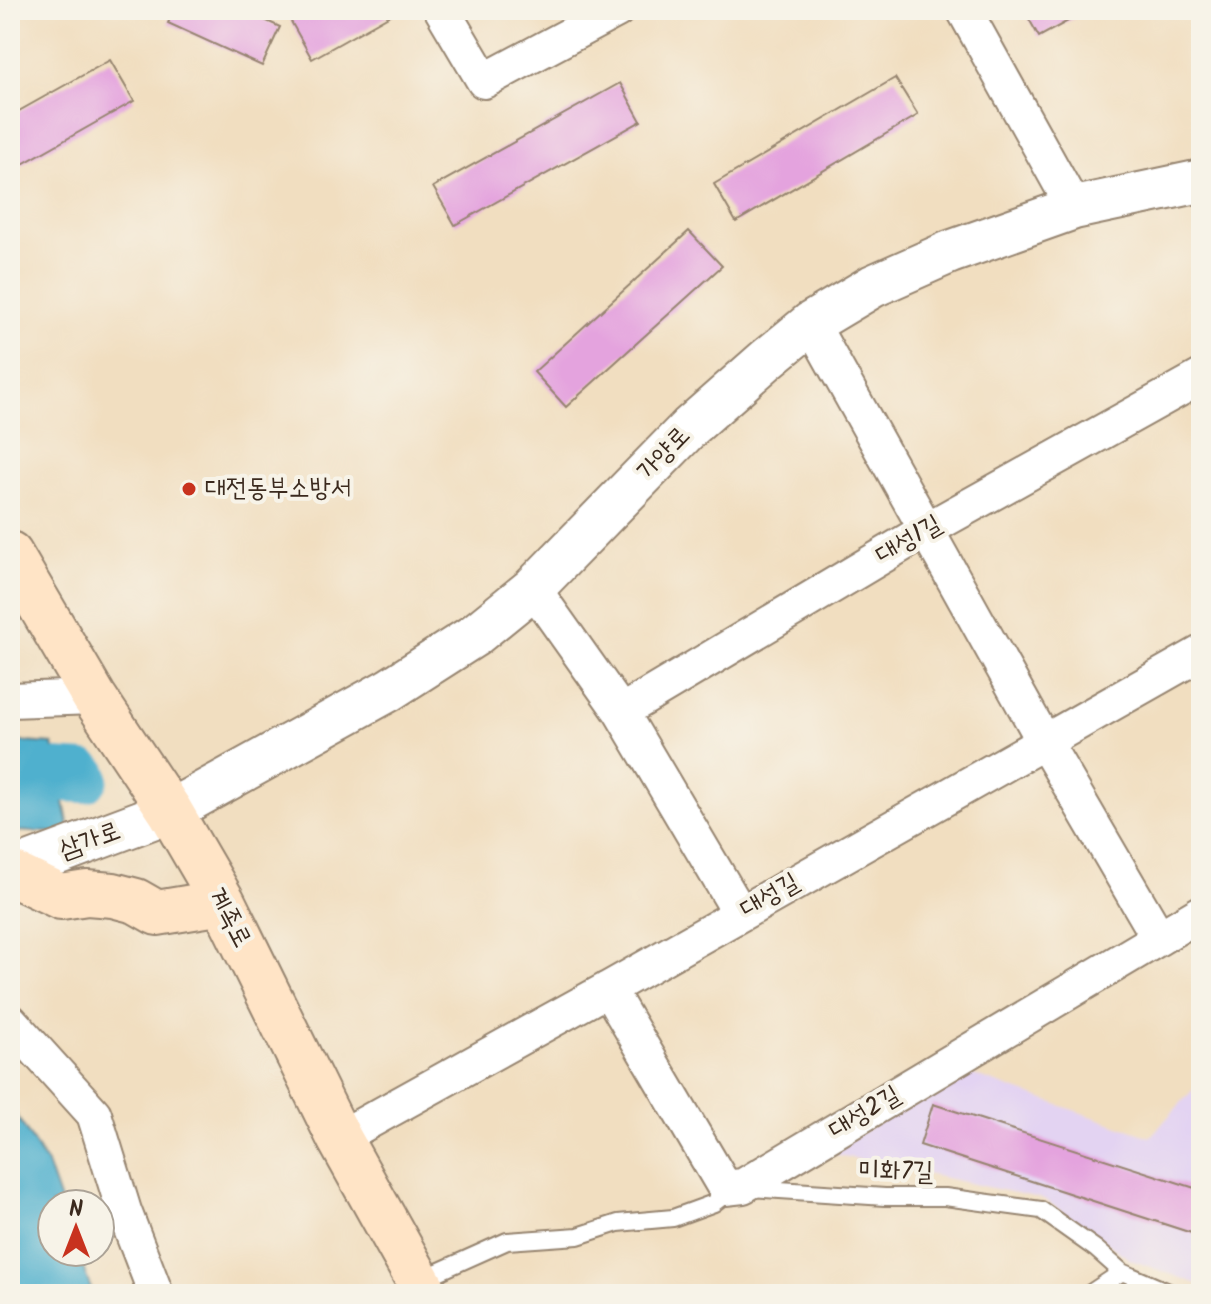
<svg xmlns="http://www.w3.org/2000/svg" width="1211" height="1304" font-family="Kalam,'Poor Story',sans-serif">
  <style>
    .built { fill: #e3d3f2 }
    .water { fill: #4fb0ce; stroke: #456d76; stroke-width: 2 }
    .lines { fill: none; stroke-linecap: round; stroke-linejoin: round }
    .river { stroke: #4fb0ce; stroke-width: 52 }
    .building { fill: #e4a3de }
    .service-casing { stroke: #96846f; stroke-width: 20 }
    .minor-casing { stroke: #96846f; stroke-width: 38 }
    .tertiary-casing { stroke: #96846f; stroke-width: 46 }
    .secondary-casing { stroke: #96846f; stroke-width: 48 }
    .service { stroke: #fff; stroke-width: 16 }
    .minor { stroke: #fff; stroke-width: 34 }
    .tertiary { stroke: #fff; stroke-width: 42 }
    .secondary { stroke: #ffe4c6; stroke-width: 44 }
    .poi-dot { fill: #c8321e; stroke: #f7f3e8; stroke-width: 3 }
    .labels { text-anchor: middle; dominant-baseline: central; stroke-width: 8; stroke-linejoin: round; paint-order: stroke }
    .street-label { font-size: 26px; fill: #3b2a1e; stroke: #f7f3e8 }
    .poi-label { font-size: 26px; fill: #3b2a1e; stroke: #f7f3e8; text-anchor: start }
  </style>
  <rect width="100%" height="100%" fill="#f7f3e8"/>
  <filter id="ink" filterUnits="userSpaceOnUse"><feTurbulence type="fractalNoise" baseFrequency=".0125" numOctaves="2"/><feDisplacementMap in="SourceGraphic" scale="16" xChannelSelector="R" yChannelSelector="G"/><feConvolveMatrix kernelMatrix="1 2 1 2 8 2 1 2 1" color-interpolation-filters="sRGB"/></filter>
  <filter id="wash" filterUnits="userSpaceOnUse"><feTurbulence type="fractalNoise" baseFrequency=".006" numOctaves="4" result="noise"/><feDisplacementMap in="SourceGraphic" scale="32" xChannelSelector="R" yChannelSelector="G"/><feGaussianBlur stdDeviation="1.8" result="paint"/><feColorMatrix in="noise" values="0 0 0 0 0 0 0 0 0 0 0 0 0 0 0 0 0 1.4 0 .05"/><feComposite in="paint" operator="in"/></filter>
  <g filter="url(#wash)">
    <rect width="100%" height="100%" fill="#f1dec0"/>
    <path class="built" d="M 962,1071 L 1150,1137 L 1201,1081 L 1201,1285 L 1131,1260 L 1044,1199 L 829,1153 Z"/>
    <path class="water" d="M 10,741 L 53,744 L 70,833 L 10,831 Z
      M 10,1105 L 47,1164 L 61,1204 L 52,1204 L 52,1252 L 77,1252 L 93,1294 L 10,1294 Z"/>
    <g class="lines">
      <path class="river" d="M 10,772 L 83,777"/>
    </g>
    <g id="blocks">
      <path class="building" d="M 174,10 L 243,10 L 280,27 L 262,66 L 168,23 Z
        M 304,10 L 399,10 L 312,59 L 289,18 Z
        M 1024,10 L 1076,10 L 1079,15 L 1039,37 Z
        M 110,60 L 134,101 L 10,171 L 10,116 Z
        M 895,78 L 918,115 L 736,222 L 714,184 Z
        M 620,83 L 641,121 L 455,225 L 433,187 Z
        M 689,231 L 722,266 L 566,407 L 534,372 Z
        M 933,1104 L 1201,1190 L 1201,1236 L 920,1145 Z"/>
    </g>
  </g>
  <g filter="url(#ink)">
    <use href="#blocks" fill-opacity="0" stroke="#96846f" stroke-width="2"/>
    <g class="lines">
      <g class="service-casing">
        <path id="service" d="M 420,1280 L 507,1241 L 578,1236 L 618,1223 L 673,1218 L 714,1203 L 735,1187 L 885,1197 L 945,1197 L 1041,1210 L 1096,1249 L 1122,1272 L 1173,1294
          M 1089,1294 L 1122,1272"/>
      </g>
      <g class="minor-casing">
        <path id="minor" d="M 442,10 L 484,81 L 617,10
          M 964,10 L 1074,208
          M 811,323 L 1044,741 L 1159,938
          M 533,588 L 621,712 L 740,913
          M 10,700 L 94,697
          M 621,712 L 926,530 L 1201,377
          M 608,989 L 725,1188 L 743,1186 L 1201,913
          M 10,1021 L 94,1114 L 124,1211 L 156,1294
          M 339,1138 L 608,989 L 1201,653"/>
      </g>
      <g class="tertiary-casing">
        <path id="tertiary" d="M 10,871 L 170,811 L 389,690 L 475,635 L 533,588 L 690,427 L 766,360 L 811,323 L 873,286 L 950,252 L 1074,208 L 1201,181"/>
      </g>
      <g class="secondary-casing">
        <path id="secondary" d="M 10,554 L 94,697 L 170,811 L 223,902 L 339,1138 L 426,1294
          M 10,873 L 61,897 L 87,893 L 113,895 L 136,901 L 157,913 L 223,902"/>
      </g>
      <use href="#service" class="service"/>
      <use href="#minor" class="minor"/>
      <use href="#tertiary" class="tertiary"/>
      <use href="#secondary" class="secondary"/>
    </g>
  </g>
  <circle class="poi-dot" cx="189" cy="489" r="8"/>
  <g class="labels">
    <g class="street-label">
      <text transform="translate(664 454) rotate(-46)">가양로</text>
      <text transform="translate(909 540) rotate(-30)">대성1길</text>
      <text transform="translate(90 841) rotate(-20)">삼가로</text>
      <text transform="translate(770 896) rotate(-30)">대성길</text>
      <text transform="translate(229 918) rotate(62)">계족로</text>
      <text transform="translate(865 1113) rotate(-31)">대성2길</text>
      <text transform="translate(896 1172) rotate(1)">미화7길</text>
    </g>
    <g class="poi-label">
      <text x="205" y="489">대전동부소방서</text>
    </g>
  </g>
  <rect width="1211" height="1304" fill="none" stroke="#f7f3e8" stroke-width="40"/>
  <g transform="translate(76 1228)"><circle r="38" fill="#f7f3e8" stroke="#aca397" stroke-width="2"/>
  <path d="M0-6L14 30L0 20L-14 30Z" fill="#c8321e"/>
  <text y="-12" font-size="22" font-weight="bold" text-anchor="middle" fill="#3b2a1e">N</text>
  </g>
</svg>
